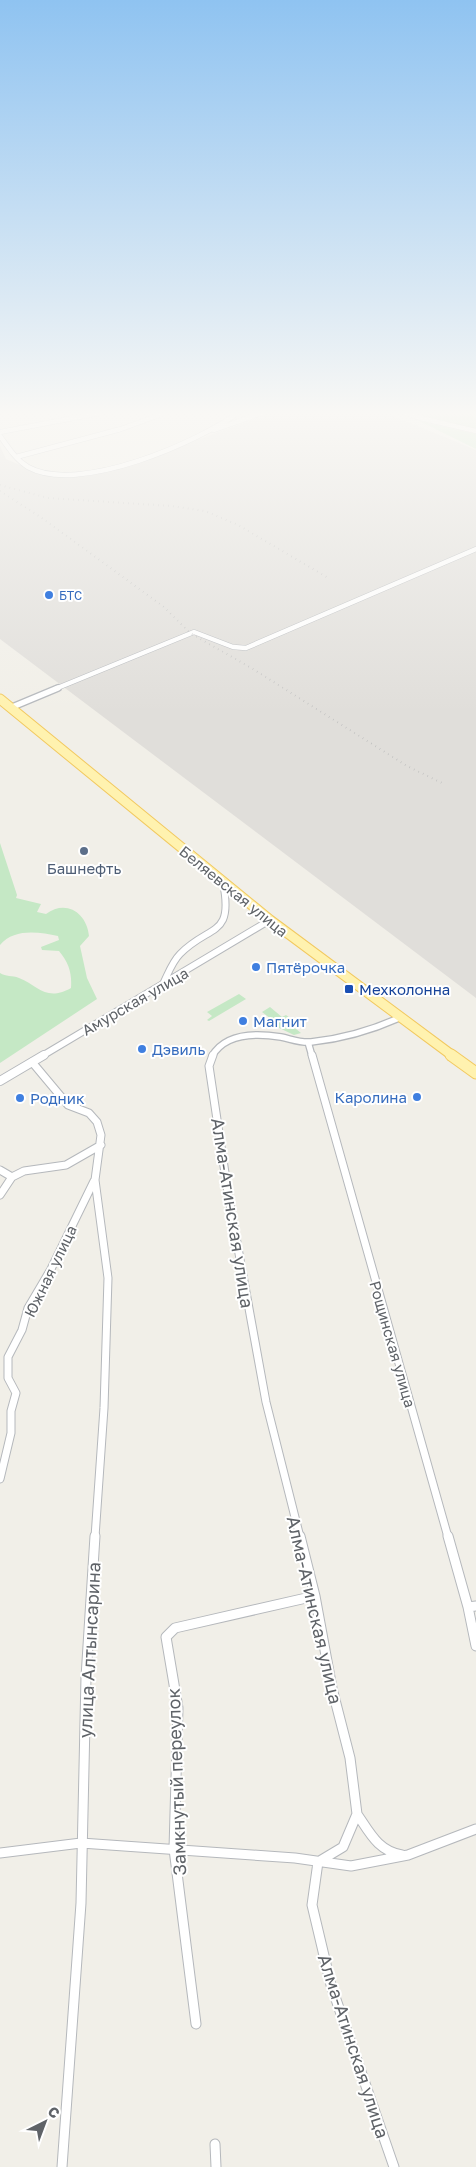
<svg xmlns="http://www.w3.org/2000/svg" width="476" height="2167" font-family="'Golos Text',sans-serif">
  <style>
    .industrial { fill: #e0deda }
    .green { fill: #c5e8c5 }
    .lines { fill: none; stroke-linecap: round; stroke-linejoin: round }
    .minor-far3-casing { stroke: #b5b8bc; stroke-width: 5.5 }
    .minor-far2-casing { stroke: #b5b8bc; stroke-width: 8 }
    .minor-far1-casing { stroke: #b5b8bc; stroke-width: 9 }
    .minor-casing { stroke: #b5b8bc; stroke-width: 11 }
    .tertiary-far1-casing { stroke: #b5b8bc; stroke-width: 8 }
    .tertiary-casing { stroke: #b5b8bc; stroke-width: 10 }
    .primary-far1-casing { stroke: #f2c960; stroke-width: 11 }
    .primary-casing { stroke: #f2c960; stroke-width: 13 }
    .minor-far3 { stroke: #fff; stroke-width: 4.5 }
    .minor-far2 { stroke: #fff; stroke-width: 5.5 }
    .minor-far1 { stroke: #fff; stroke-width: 7 }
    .minor { stroke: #fff; stroke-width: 9 }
    .tertiary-far1 { stroke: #fff; stroke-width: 6 }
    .tertiary { stroke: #fff; stroke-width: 8 }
    .primary-far1 { stroke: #fff2af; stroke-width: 9 }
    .primary { stroke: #fff2af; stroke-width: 11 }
    .rail { stroke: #b6b7b8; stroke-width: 2; stroke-dasharray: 0.5 4.5; stroke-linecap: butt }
    .shop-dot { fill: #3f7fe0; stroke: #fff; stroke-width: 2 }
    .service-dot { fill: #5c6f8a; stroke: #fff; stroke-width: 2 }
    .transit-dot { fill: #1a4fb4; stroke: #fff; stroke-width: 2 }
    .labels { text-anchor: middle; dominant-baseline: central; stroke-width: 4; stroke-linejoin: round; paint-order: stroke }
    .far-shop-label { font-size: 12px; fill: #366cbe; stroke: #fff; text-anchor: start }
    .service-label { font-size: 15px; fill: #4e5e75; stroke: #fff }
    .street-label { font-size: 15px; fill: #5f6368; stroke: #fff }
    .shop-label { font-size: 15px; fill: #366cbe; stroke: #fff; text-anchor: start }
    .transit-label { font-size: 15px; fill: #164399; stroke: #fff; text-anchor: start }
    .near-street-label { font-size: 18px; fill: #5f6368; stroke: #fff }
  </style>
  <rect width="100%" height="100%" fill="#f1efe8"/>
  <path class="industrial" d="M 280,410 L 379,410 L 476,450 L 476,998 L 0,639 L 0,446 L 6,459 L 41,474 L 70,478 L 105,473 Z"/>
  <path class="green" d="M 421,410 L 476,410 L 476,431 L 420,418 Z
    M 419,421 L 476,434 L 476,449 Z
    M 0,843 L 17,895 L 16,898 L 41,904 L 37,912 L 46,914 C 66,899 87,913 89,936 L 80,946 L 87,978 L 97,999 L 0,1063 L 0,973 C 6,977 12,975 19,978 C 39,986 46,1002 71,988 C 72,973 69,963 59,951 L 42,950 L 41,947 L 59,940 L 58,936 C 39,932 14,928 0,945 Z
    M 239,994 L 246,999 L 209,1021 L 207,1020 L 212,1016 L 207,1012 Z
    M 270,1007 L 282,1017 L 286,1015 L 294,1021 L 290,1024 L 301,1033 L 294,1035 L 275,1026 L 275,1022 L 262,1012 Z"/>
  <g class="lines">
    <g class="minor-far3-casing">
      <path id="minor-far3" d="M 398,410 L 420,418 L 476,431
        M 214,430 L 270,410
        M 0,432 L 115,410
        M 0,436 C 8,447 16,460 28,467 C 78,495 200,442 242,410
        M 16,457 L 121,429 L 173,410
        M 55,689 L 194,632 L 233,647 L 246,648 L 476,549"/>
    </g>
    <g class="minor-far2-casing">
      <path id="minor-far2" d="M 10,708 L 58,688
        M 308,1042 L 312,1056
        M 212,1056 C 226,1032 257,1033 281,1037 C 291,1039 300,1043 311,1042 C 340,1039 372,1030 399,1018"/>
    </g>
    <g class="minor-far1-casing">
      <path id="minor-far1" d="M 213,1055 L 209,1066 L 228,1193 L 266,1402 L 300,1537
        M 312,1055 L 448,1537
        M 32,1062 L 68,1105 L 89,1113 L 97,1122 L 101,1135 L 95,1180 L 108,1278 L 104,1408 L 95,1537
        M 0,1170 L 12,1177 L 0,1195
        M 12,1177 L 24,1171 L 66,1165 L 101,1145
        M 0,1479 L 11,1433 L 11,1411 L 16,1393 L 8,1378 L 8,1357 L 22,1330 L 28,1308 L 51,1269 L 94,1181"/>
    </g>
    <g class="minor-casing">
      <path id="minor" d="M 300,1536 L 315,1596 L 332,1688 L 350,1758 L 357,1814 L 343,1847 L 318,1862 L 312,1905 L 331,1985 L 394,2167
        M 448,1536 L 468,1607 L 476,1646
        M 468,1607 L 476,1606
        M 357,1814 C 370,1833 378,1851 402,1855
        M 0,1853 L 81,1843 L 295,1858 L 351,1866 L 408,1855 L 476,1829
        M 196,2024 L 174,1849 L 178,1708 L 166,1637 L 175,1628 L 315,1596
        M 215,2144 L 216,2167
        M 62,2167 L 81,1903 L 86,1677 L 95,1536"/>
    </g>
    <g class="tertiary-far1-casing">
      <path id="tertiary-far1" d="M 163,984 C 168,974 172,962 180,954 C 209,924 234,938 223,883
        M 42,1056 L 270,920"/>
    </g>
    <g class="tertiary-casing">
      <path id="tertiary" d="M 0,1081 L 44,1055"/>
    </g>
    <g class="primary-far1-casing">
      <path id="primary-far1" d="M 0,699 L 270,920 L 453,1056"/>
    </g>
    <g class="primary-casing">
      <path id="primary" d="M 451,1055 L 476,1073"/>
    </g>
    <use href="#minor-far3" class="minor-far3"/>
    <use href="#minor-far2" class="minor-far2"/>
    <use href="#minor-far1" class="minor-far1"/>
    <use href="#minor" class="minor"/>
    <use href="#tertiary-far1" class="tertiary-far1"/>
    <use href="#tertiary" class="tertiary"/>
    <use href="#primary-far1" class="primary-far1"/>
    <use href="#primary" class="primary"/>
    <path class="rail" d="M 0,485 L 48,498 L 171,506 L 205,511 L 238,525 L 330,579
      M 0,491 L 42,518 L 164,607 L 190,633 L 253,669 L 407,766 L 442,783"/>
  </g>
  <linearGradient id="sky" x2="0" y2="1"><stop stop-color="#8fc3f1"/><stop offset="0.58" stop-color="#f9f8f5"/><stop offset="1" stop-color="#f9f8f5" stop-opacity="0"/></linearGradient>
  <rect width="476" height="713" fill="url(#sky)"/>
  <g class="shop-dot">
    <circle cx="49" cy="595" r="5"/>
    <circle cx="256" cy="967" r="5"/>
    <circle cx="243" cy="1021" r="5"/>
    <circle cx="142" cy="1049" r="5"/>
    <circle cx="417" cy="1097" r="5"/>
    <circle cx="20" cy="1098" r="5"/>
  </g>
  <circle class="service-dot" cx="84" cy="851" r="5"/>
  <rect class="transit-dot" x="344" y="984" width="10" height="10" rx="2.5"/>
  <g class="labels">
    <g class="far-shop-label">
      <text x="59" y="595">БТС</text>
    </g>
    <g class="service-label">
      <text x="84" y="868">Башнефть</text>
    </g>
    <g class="street-label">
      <text transform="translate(234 891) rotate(39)">Беляевская улица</text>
      <text transform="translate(135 1001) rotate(-30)">Амурская улица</text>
      <text transform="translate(50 1271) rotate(-64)">Южная улица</text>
      <text transform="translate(393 1344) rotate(74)">Рощинская улица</text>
    </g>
    <g class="shop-label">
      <text x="266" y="967">Пятёрочка</text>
      <text x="253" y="1021">Магнит</text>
      <text x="152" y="1049">Дэвиль</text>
      <text x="407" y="1097" text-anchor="end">Каролина</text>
      <text x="30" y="1098">Родник</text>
    </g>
    <g class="transit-label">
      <text x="359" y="989">Мехколонна</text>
    </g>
    <g class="near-street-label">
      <text transform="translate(233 1213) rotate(81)">Алма-Атинская улица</text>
      <text transform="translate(315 1610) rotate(77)">Алма-Атинская улица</text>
      <text transform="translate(89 1650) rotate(-87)">улица Алтынсарина</text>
      <text transform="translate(176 1782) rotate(-92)">Замкнутый переулок</text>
      <text transform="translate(354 2046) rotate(72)">Алма-Атинская улица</text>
    </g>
  </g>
  <g transform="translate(45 2122) rotate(42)" stroke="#ffffff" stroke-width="4" paint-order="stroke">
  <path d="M0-4L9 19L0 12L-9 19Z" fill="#5f6368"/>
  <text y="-8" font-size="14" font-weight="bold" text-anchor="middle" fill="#5f6368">С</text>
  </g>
</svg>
